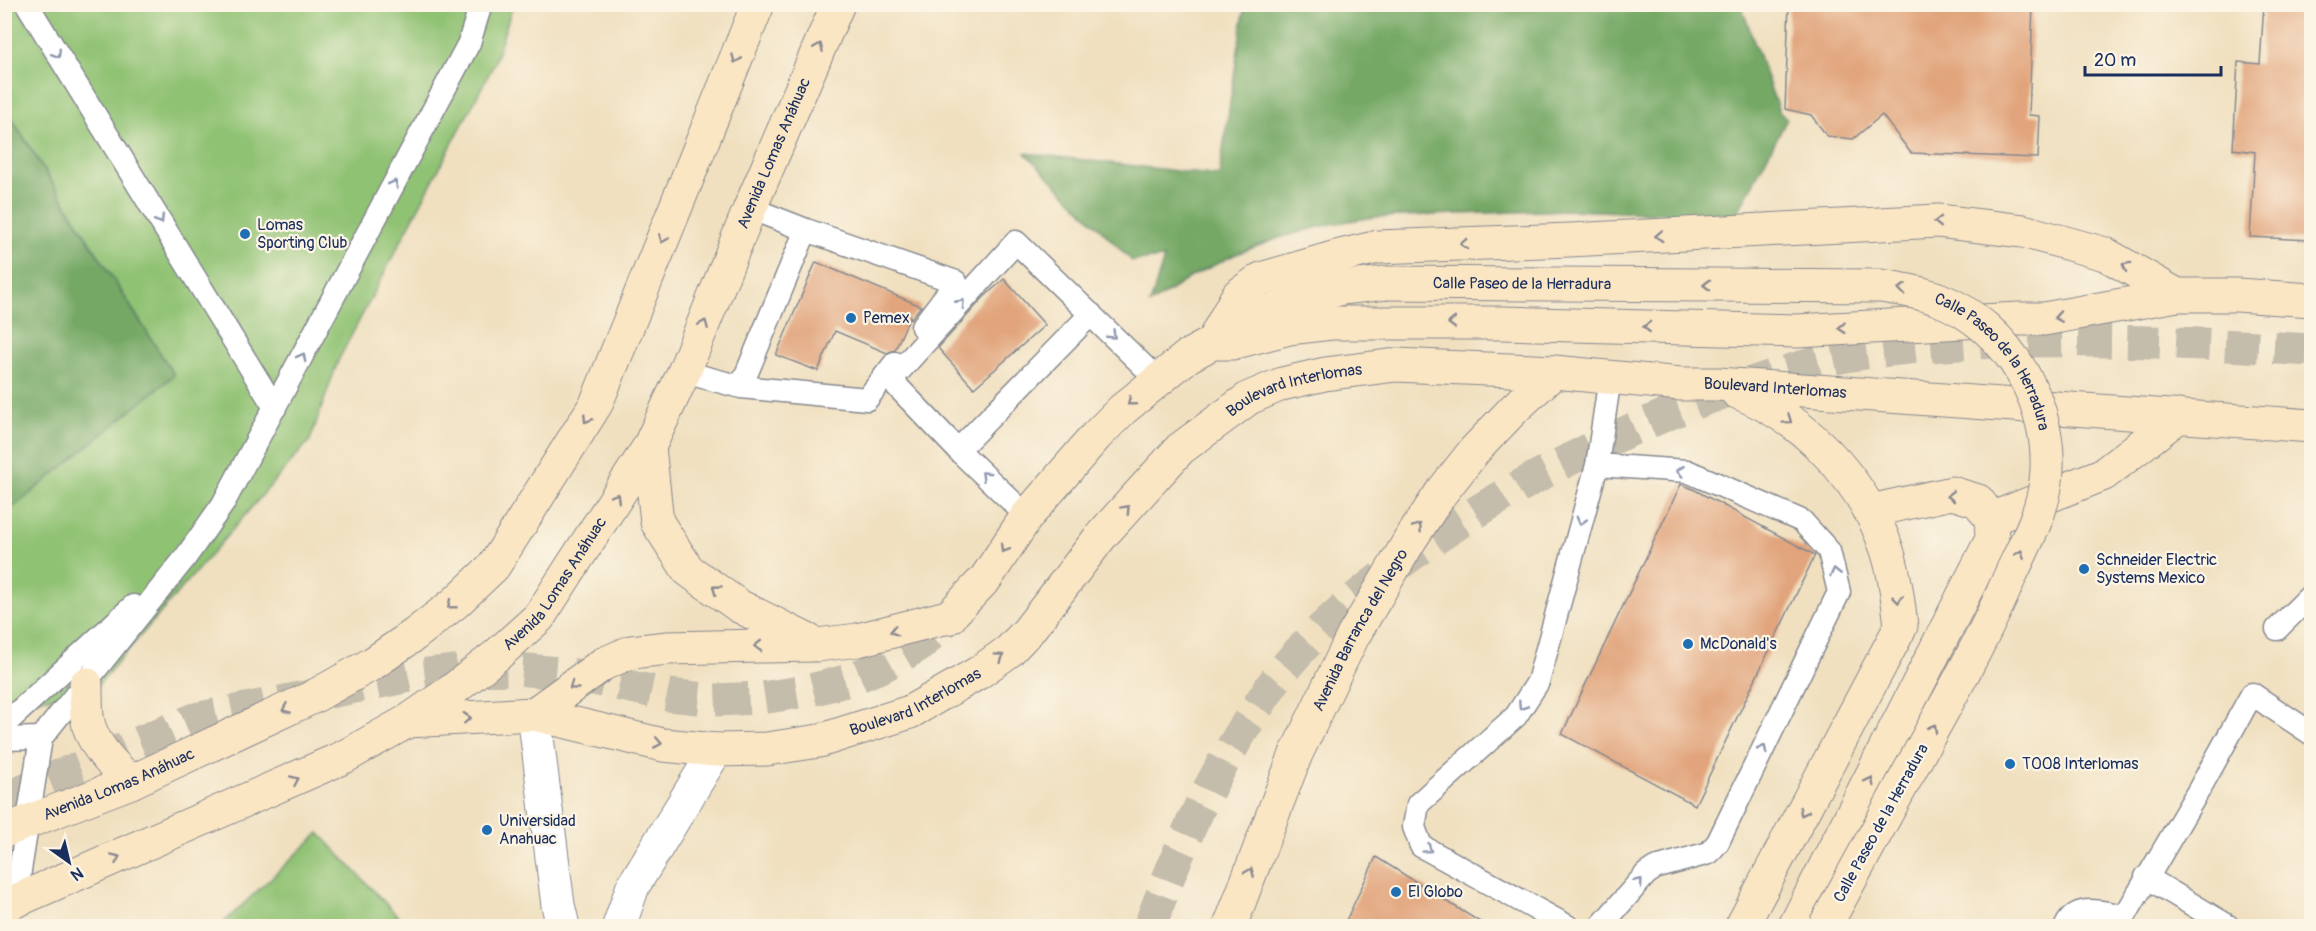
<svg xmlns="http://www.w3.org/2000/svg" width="2316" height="931" font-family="Pangolin,sans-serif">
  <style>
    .green { fill: #90c273; stroke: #567868; stroke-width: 1.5 }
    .forest { fill: #74a865; stroke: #486c62; stroke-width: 1.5 }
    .building { fill: #e1a47b }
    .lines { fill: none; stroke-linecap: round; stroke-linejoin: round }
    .secondary-tunnel { stroke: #c5bdac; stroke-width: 33; stroke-dasharray: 33 16; stroke-linecap: butt }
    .lane-casing { stroke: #86888f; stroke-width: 25 }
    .street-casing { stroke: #86888f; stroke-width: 35 }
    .secondary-casing { stroke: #86888f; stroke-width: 35 }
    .lane { stroke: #fff; stroke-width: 22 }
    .street { stroke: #fff; stroke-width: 33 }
    .secondary { stroke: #fbe6c4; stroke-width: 33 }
    .secondary-bridge-casing { stroke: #86888f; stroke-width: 35; stroke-linecap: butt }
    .secondary-bridge { stroke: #fbe6c4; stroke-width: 33 }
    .oneway { stroke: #8b8a91 }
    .oneway2 { stroke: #8d97ae }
    .poi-dot { fill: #1f6fb2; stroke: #fcf5e5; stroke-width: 2 }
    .labels { text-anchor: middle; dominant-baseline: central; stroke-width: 4.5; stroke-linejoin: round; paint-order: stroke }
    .street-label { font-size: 16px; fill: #1b2f5e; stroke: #fcf5e5 }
    .poi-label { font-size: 16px; fill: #1b2f5e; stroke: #fcf5e5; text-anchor: start }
  </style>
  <rect width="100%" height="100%" fill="#fcf5e5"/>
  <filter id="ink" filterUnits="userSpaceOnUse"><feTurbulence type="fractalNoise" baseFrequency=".0167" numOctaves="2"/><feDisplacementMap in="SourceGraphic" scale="12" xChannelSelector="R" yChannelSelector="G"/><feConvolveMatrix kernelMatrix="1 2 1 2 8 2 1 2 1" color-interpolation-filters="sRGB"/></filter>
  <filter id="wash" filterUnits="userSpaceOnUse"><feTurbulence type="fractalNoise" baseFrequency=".008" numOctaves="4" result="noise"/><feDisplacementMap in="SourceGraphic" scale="24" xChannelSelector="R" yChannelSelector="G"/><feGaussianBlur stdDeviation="1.35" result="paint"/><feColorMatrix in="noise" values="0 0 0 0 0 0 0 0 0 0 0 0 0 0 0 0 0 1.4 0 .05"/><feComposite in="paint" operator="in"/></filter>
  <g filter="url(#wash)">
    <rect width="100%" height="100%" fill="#f0e0c0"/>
    <path class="green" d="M 5,5 L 513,5 L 494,64 L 338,361 L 310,440 L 90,694 L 5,702 L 5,514 L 174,375 L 5,107 Z
      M 319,833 L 407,926 L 220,926 Z"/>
    <path class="forest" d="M 1245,4 L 1741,5 L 1779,112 L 1787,119 L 1736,216 L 1568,210 L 1374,217 L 1326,225 L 1279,238 L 1234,255 L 1191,277 L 1150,304 L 1164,258 L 1132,261 L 1025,153 L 1219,176 Z
      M 4,107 L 174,375 L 5,514 L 4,514 Z"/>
    <g id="blocks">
      <path class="building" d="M 1789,4 L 2033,4 L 2029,115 L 2040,116 L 2038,158 L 1911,153 L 1882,115 L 1853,139 L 1827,136 L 1811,115 L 1785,109 Z
        M 2264,4 L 2312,4 L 2312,240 L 2250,237 L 2255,152 L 2233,149 L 2238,62 L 2260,64 Z
        M 816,262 L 921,306 L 911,319 L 910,316 L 895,350 L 887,353 L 835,331 L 818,371 L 776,355 Z
        M 1004,279 L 1045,325 L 974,388 L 938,348 L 983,298 Z
        M 1681,484 L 1693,489 L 1815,555 L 1695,805 L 1562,734 Z
        M 1376,857 L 1488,927 L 1343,927 Z"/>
    </g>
  </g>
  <g filter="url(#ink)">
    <use href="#blocks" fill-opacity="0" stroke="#86888f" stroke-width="1.5"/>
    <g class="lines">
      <path class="secondary-tunnel" d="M 4,799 L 195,719 L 410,676 L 463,670 L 517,669 L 570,674 L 669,695 L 715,700 L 761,698 L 807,691 L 846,681 L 885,665 L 920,645 L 948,618
        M 1150,926 C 1178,849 1209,780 1255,711 C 1264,697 1273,682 1283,670 C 1325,619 1379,577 1433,540 C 1528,476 1628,426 1736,388 C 1772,376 1821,359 1859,354 C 2009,333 2161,341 2312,350"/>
      <g class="lane-casing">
        <path id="lane" d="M 27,4 L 275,408
          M 750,208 L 806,230 L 956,282 L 922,327
          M 684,372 L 741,387 L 867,399 L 895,363
          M 741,387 L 806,230
          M 958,450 L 1091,314
          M 1597,465 L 1687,471 L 1802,521 L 1829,551 L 1839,592 L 1718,842 L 1709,853 L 1655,868 L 1646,874 L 1601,926
          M 1027,516 L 958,450 L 891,380 L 1016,242 L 1158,380
          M 2277,629 L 2312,594
          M 4,725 L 133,606
          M 4,739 L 41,738
          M 2146,877 L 2228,926
          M 15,902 L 41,738 L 185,558 L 223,504 L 469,43 L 481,4
          M 1567,926 L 1421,846 L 1414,827 L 1418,804 L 1516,716 L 1538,682 L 1597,465 L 1610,377
          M 2066,926 C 2078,902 2103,913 2125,916
          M 2119,926 L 2200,788 L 2252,694 L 2312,734"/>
      </g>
      <g class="street-casing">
        <path id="street" d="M 534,714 L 558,905 L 563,926
          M 619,926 L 633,886 L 716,750"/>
      </g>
      <g class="secondary-casing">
        <g id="secondary">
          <path d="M 1212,343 L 1232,343 L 1289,328 L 1331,323 L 1502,323 L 1797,331 L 2019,319 L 2044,319 L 2177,295 L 2237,295 L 2312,300"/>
          <path d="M 1212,343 L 1238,295 L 1261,279 L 1336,257 L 1378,247 L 1570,240 L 1938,221 L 2023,231 L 2105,254 L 2177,295"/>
          <path d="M 1737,392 C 1804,418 1864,480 1887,550 C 1895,575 1898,600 1901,626 L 1742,926"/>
          <path d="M 649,447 L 657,522 L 688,570 L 739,606 L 817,645 L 858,640 L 951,616"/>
          <path d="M 1991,519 L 2104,474 L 2179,416"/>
          <path d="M 948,618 L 986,578 L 1027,516 L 1096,436 L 1123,409 L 1188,356 L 1212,343 L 1224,333 L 1261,315 L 1301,299 L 1342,288 L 1386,283"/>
          <path d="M 86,684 C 86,695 86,706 87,717 C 90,743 113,765 131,782"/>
          <path d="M 534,714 L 603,664 L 631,652 L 668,648 L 812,645"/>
          <path id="s1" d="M 408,721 L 534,714 L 663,745 L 716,750 L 767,749 L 819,741 L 910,712 L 978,673 L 1009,651 L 1028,631 L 1101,536 L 1180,449 L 1249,398 L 1282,384 L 1325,374 L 1396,365 L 1554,372 L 1681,384 L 1718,384 L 2312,426"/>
          <path id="s2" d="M 4,831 L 131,782 L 313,697 L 372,664 L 414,635 L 455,603 L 494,566 L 596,404 L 758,4"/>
          <path id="s3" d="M 4,906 L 344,757 L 408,721 L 454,689 L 497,655 L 539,617 L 649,447 L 684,372 L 750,208 L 838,4"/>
          <path id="s4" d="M 1230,926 L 1296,754 L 1353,636 L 1410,540 L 1441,493 L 1475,450 L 1514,409 L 1554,372"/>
          <path d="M 1795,926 L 1992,539 L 1991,519 L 1978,501 L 1952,493 L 1870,511"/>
        </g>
      </g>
      <use href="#lane" class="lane"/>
      <use href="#street" class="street"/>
      <use href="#secondary" class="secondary"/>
      <g class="secondary-bridge-casing">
        <g id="secondary-bridge">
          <path id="s5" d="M 1386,283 L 1881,286 C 1901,289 1920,292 1938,299 C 2009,326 2055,407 2046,481 C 2042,514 2025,544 2011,574 C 1987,631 1957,685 1927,739 C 1893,802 1859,864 1825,926"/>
        </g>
      </g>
      <use href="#secondary-bridge" class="secondary-bridge"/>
    </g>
    <defs><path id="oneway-chevron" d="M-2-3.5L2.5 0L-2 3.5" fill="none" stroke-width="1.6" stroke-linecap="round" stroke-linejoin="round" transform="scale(1.5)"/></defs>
    <g class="oneway">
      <use href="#oneway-chevron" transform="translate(819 47) rotate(-67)"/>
      <use href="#oneway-chevron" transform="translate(736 59) rotate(112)"/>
      <use href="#oneway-chevron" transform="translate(1938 222) rotate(-179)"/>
      <use href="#oneway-chevron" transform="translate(1659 236) rotate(177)"/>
      <use href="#oneway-chevron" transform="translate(663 239) rotate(112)"/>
      <use href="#oneway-chevron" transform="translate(1464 244) rotate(178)"/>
      <use href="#oneway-chevron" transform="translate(2126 266) rotate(-151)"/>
      <use href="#oneway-chevron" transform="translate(1707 285) rotate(-180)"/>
      <use href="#oneway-chevron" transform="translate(1902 289) rotate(-172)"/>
      <use href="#oneway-chevron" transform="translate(2058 317) rotate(171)"/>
      <use href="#oneway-chevron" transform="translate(1452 323) rotate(-180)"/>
      <use href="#oneway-chevron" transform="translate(704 324) rotate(-68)"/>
      <use href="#oneway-chevron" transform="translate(1647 327) rotate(-179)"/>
      <use href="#oneway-chevron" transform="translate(1842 328) rotate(177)"/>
      <use href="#oneway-chevron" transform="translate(1131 402) rotate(141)"/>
      <use href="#oneway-chevron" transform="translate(587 419) rotate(122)"/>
      <use href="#oneway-chevron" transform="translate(1788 420) rotate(35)"/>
      <use href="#oneway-chevron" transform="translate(1951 496) rotate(180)"/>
      <use href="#oneway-chevron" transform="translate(616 497) rotate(-57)"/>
      <use href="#oneway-chevron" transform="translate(1126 509) rotate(-47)"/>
      <use href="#oneway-chevron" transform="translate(1418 527) rotate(-56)"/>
      <use href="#oneway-chevron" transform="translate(1004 549) rotate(122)"/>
      <use href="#oneway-chevron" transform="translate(2020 554) rotate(-67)"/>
      <use href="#oneway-chevron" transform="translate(716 589) rotate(-144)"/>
      <use href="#oneway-chevron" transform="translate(1898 599) rotate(84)"/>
      <use href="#oneway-chevron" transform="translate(451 605) rotate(141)"/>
      <use href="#oneway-chevron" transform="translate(894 631) rotate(165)"/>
      <use href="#oneway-chevron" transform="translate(758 646) rotate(179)"/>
      <use href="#oneway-chevron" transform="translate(1000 657) rotate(-35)"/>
      <use href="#oneway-chevron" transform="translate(573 686) rotate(144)"/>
      <use href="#oneway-chevron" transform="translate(286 709) rotate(156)"/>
      <use href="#oneway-chevron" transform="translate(467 718) rotate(-3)"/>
      <use href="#oneway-chevron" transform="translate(1933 728) rotate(-61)"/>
      <use href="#oneway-chevron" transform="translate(658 743) rotate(11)"/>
      <use href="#oneway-chevron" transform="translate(295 780) rotate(-24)"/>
      <use href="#oneway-chevron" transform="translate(1870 781) rotate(-63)"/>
      <use href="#oneway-chevron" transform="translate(1803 812) rotate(118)"/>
      <use href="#oneway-chevron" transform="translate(116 858) rotate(-24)"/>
      <use href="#oneway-chevron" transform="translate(1250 872) rotate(-68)"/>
    </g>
    <g class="oneway2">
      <use href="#oneway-chevron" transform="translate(57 54) rotate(58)"/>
      <use href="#oneway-chevron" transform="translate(394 184) rotate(-62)"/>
      <use href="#oneway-chevron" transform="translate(160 220) rotate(58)"/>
      <use href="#oneway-chevron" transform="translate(961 303) rotate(-48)"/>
      <use href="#oneway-chevron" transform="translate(1112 335) rotate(44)"/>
      <use href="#oneway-chevron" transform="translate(302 357) rotate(-62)"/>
      <use href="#oneway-chevron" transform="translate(1680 471) rotate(-173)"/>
      <use href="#oneway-chevron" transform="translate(985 475) rotate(-136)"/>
      <use href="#oneway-chevron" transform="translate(1581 521) rotate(105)"/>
      <use href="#oneway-chevron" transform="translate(1835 572) rotate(-103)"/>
      <use href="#oneway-chevron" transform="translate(1522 706) rotate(123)"/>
      <use href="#oneway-chevron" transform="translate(1763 749) rotate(-64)"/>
      <use href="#oneway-chevron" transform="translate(1428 849) rotate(34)"/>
      <use href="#oneway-chevron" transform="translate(1639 882) rotate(-49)"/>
    </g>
  </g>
  <g class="poi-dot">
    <circle cx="245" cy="234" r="6"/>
    <circle cx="851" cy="318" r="6"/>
    <circle cx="2084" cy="569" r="6"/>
    <circle cx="1688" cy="644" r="6"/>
    <circle cx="2010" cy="764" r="6"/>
    <circle cx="487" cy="830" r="6"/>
    <circle cx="1396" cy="892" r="6"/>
  </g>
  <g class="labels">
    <g class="street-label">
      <text stroke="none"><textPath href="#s3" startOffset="1134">Avenida Lomas Anáhuac</textPath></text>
      <text stroke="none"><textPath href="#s5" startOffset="136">Calle Paseo de la Herradura</textPath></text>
      <text stroke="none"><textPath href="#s5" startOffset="640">Calle Paseo de la Herradura</textPath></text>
      <text stroke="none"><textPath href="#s1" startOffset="1510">Boulevard Interlomas</textPath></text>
      <text stroke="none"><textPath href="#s1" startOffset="1024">Boulevard Interlomas</textPath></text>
      <text stroke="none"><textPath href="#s3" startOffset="648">Avenida Lomas Anáhuac</textPath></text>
      <text stroke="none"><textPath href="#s4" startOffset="324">Avenida Barranca del Negro</textPath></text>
      <text stroke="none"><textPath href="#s1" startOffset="520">Boulevard Interlomas</textPath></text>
      <text stroke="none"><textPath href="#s2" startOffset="124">Avenida Lomas Anáhuac</textPath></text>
      <text transform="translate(1881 823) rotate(-61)">Calle Paseo de la Herradura</text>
    </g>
    <g class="poi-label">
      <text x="257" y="225">Lomas<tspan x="257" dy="18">Sporting Club</tspan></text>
      <text x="863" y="318">Pemex</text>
      <text x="2096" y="560">Schneider Electric<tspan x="2096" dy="18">Systems Mexico</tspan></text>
      <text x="1700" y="644">McDonald's</text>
      <text x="2022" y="764">T008 Interlomas</text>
      <text x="499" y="821">Universidad<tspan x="499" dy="18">Anahuac</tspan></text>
      <text x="1408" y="892">El Globo</text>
    </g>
  </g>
  <rect width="2316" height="931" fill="none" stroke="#fcf5e5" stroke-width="24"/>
  <g transform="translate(69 862) rotate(146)" stroke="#fcf5e5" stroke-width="4.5" paint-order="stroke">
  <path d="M0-4.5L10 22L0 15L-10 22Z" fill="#1b2f5e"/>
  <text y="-9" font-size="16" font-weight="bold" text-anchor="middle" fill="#1b2f5e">N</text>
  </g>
  <path d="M2085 66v9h136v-9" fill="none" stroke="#1b2f5e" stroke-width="3"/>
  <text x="2094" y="66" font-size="18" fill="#1b2f5e" stroke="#fcf5e5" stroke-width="4.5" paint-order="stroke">20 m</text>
</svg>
